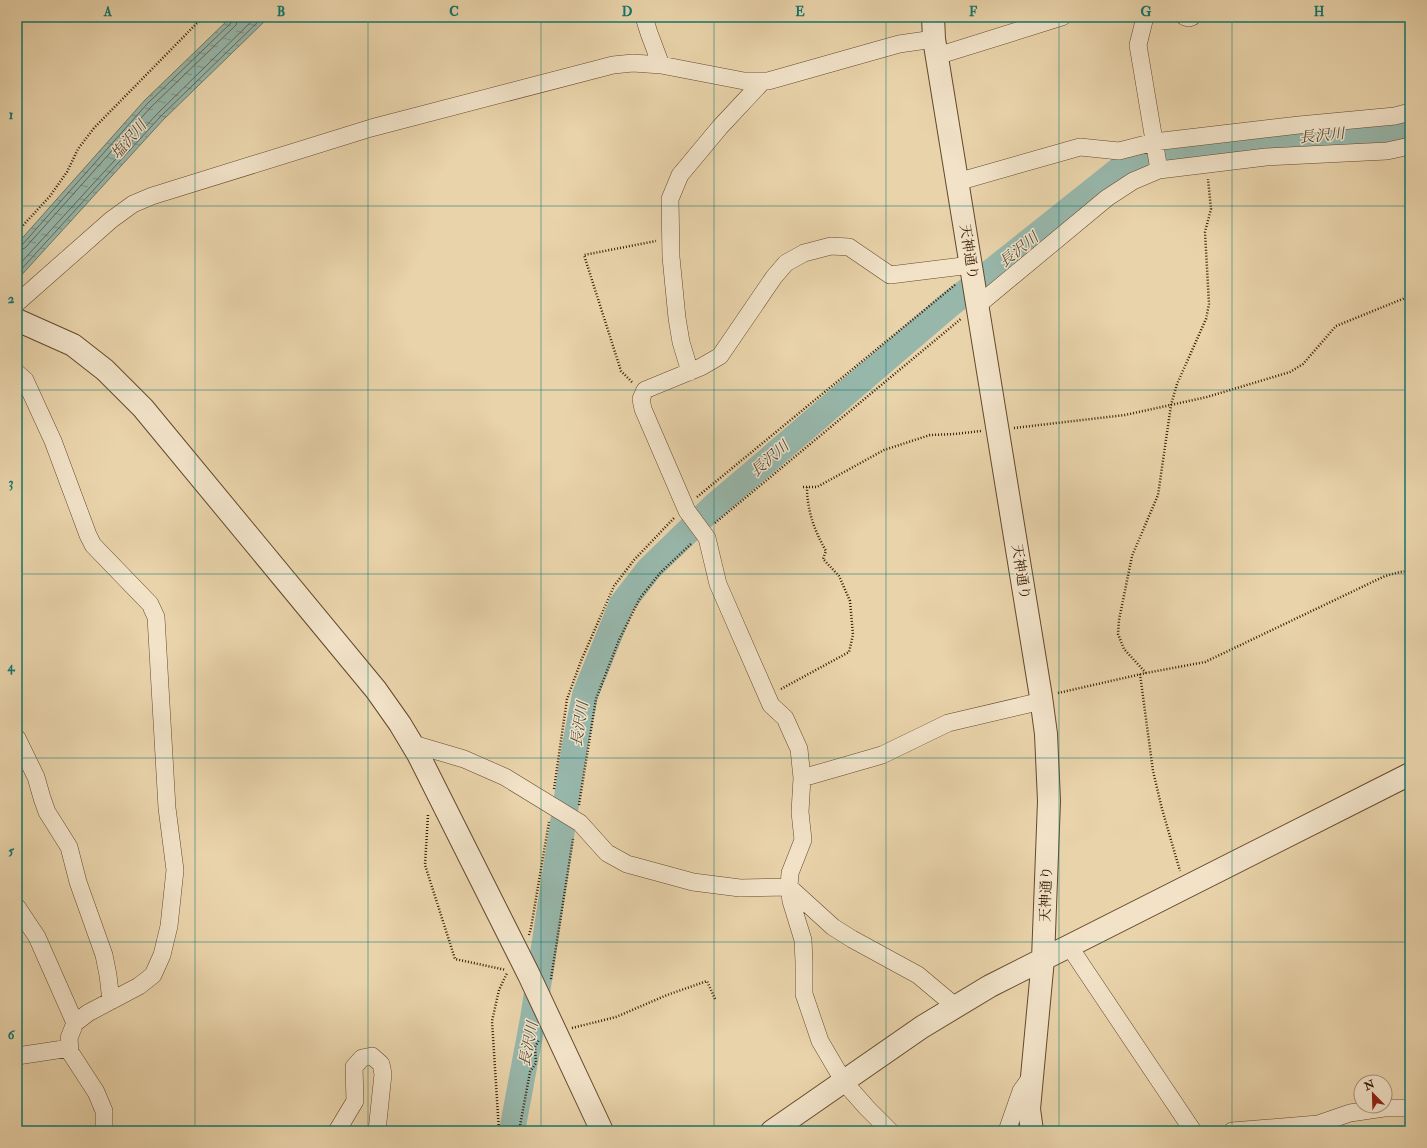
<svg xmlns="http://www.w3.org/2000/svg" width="1427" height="1148" font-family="'IM FELL Double Pica','Noto Serif JP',serif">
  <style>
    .water { fill: url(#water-ripples); stroke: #717867 }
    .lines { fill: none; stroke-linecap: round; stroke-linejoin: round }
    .shore { stroke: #676856; stroke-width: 1 }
    .river { stroke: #97b7ab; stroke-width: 26 }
    .minor-casing { stroke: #64482b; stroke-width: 18 }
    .tertiary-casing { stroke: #64482b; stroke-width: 24 }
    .path { stroke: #371a01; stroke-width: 2.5; stroke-dasharray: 1 2; stroke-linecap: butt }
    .minor { stroke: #f1e2c8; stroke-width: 17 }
    .tertiary { stroke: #f1e2c8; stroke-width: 22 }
    .grid { fill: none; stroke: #0f766e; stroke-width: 1; stroke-opacity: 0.55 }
    .labels { text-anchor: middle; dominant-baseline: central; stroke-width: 3; stroke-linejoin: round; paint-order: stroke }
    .street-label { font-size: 14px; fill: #371a01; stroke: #f1e2c8 }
    .water-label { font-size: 15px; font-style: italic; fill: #544934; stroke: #f1e2c8 }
    .neatline { fill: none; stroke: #0f766e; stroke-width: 1.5 }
    .grid-label { font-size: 13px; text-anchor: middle; font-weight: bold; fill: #0f766e }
  </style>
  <defs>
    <pattern id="water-ripples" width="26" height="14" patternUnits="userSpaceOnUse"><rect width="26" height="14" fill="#97b7ab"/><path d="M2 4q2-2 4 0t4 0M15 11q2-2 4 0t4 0" fill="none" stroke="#7c9489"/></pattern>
  </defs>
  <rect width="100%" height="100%" fill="#e9d3aa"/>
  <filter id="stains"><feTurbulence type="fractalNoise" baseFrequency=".005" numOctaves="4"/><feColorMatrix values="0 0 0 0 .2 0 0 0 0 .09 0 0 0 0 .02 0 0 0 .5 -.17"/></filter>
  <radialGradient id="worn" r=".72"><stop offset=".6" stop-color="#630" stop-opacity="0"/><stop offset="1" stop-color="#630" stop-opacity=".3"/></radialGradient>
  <path class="water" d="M 231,17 L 269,17 L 163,120 L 17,280 L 17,244 L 144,101 Z"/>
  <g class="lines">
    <path class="shore" d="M 17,246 L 22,245 L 147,104 L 232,22 L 233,17
      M 17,251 L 25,248 L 151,107 L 236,25 L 238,17
      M 17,267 L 157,114 L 256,17
      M 17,274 L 160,117 L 263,17"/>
    <path class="river" d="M 512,1131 L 533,1019 L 575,745 L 585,695 L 622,604 L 649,569 L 712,508 L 948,306 L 1129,162 L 1174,151 L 1410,127"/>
    <g class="minor-casing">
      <path id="minor" d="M 644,17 L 649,33 L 661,65
        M 1145,17 L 1138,45 L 1159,170
        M 1185,17 L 1189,18 L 1192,17
        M 937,56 L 1062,17
        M 957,182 L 1080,147 L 1119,151 L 1154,142 L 1299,125 L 1395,116 L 1410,112
        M 17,303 L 111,220 L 133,204 L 152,196 L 371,128 L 613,65 L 633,63 L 661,65 L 744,81 L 768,81 L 899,44 L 934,39
        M 978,305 L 1107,198 L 1133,181 L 1159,170 L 1266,157 L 1387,151 L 1410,146
        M 690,372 L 681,342 L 677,318 L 671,257 L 670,199 L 680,175 L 720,127 L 763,81
        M 17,373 L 25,380 L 53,441 L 88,535 L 93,545 L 150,604 L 156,617 L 167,808 L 175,870 L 169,926 L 162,955 L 153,975 L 139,986 L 88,1013 L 75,1023 L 69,1038 L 70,1052 L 96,1092 L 104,1111 L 104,1131
        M 17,738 L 36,777 L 42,798 L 47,812 L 69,847 L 78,882 L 104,955 L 108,975 L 111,1001
        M 413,744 L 464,759 L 505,777 L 580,823 L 607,853 L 627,864 L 693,882 L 740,888 L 789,887 L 833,927 L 852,939 L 918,975 L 955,1006
        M 802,778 L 882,755 L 948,723 L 1042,701
        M 17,907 L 37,937 L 75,1023
        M 1069,946 L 1193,1131
        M 17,1056 L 70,1048
        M 337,1131 L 355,1101 L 354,1067 L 362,1058 L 372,1056 L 381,1064 L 383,1074 L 377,1131
        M 890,1131 L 867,1108 L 844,1082 L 820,1041 L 804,994 L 804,962 L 803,940 L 791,901 L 789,887 L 790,873 L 803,840 L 800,812 L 802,778 L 799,749 L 785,718 L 771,705 L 767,696 L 718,584 L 707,538 L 687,511 L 643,409 L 641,399 L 645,390 L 701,367 L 720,356 L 774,277 L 786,263 L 804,253 L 831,246 L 849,247 L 890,275 L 971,265
        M 1007,1131 L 1021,1091 L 1031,1077
        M 1232,1131 L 1318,1124 L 1350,1113 L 1384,1108 L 1410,1108"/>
    </g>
    <g class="tertiary-casing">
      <path id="tertiary" d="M 933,17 L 934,39 L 1041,697 L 1046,734 L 1049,801 L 1043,959 L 1029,1109 L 1032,1131
        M 17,320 L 73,345 L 105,370 L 143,408 L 376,690 L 400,724 L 418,754 L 529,975 L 602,1131
        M 772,1131 L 922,1027 L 990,986 L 1410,774"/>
    </g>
    <path class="path" d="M 17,232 L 50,196 L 67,172 L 78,149 L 94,128 L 203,17
      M 632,382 L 621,371 L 584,255 L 656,241
      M 1014,428 L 1125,415 L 1207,397 L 1290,372 L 1303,364 L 1336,326 L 1410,296
      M 803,487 L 817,487 L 884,450 L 930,435 L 955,434 L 981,431
      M 697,497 L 956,284
      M 715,523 L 962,318
      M 1146,673 L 1124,649 L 1118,634 L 1119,620 L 1132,556 L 1158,495 L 1171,405 L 1177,384 L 1206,319 L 1209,304 L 1205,232 L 1211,209 L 1208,179
      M 1140,674 L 1153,771 L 1162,809 L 1180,871
      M 781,689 L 849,652 L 853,635 L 850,601 L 839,576 L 823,559 L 826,551 C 814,530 807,510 807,487
      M 1058,693 L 1146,673 L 1205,662 L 1385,576 L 1400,572 L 1410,571
      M 554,789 L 567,699 L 581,661 L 614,586 L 634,560 L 674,518
      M 579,805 L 596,699 L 619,640 L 640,598 L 661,572 L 692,543
      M 428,815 L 425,865 L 455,959 L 506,970
      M 529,935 L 531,928 L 549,822
      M 551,979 L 573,839
      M 572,1028 L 616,1017 L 667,995 L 707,981 L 715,999
      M 499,1131 L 492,1021 L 499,990 L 507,973
      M 519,1131 L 530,1072 L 536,1063 L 535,1047 L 539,1040"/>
    <use href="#minor" class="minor"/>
    <use href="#tertiary" class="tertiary"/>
  </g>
  <path class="grid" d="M 195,17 L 195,1131M 368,17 L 368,1131M 541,17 L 541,1131M 714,17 L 714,1131M 886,17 L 886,1131M 1059,17 L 1059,1131M 1232,17 L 1232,1131M 17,206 L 1410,206M 17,390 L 1410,390M 17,574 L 1410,574M 17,758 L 1410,758M 17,942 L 1410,942"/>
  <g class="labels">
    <g class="street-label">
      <text transform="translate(969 252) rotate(81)">天神通り</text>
      <text transform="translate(1021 572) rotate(81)">天神通り</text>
      <text transform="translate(1046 894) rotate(-88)">天神通り</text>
    </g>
    <g class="water-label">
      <text transform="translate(1322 136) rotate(-6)">長沢川</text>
      <text transform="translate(129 140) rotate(-49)">塩沢川</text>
      <text transform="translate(1019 250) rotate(-39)">長沢川</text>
      <text transform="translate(770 459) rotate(-41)">長沢川</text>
      <text transform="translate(580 724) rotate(-81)">長沢川</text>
      <text transform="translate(529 1044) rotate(-79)">長沢川</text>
    </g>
  </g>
  <rect width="1427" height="1148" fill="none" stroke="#e9d3aa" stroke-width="44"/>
  <g transform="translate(1373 1094) rotate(337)"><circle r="19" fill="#f1e2c8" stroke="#a79278"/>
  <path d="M0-3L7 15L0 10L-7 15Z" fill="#8f2418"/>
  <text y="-6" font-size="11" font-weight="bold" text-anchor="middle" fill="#371a01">N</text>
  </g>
  <rect x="22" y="22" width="1383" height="1104" class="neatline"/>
  <g class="grid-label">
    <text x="108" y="16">A</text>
    <text x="281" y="16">B</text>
    <text x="454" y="16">C</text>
    <text x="627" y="16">D</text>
    <text x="800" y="16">E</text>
    <text x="973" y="16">F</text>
    <text x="1146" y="16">G</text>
    <text x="1319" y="16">H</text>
    <text x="11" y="119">1</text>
    <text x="11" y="303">2</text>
    <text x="11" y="487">3</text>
    <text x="11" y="671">4</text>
    <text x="11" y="855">5</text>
    <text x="11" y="1039">6</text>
  </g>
  <rect width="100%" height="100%" filter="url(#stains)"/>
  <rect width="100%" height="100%" fill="url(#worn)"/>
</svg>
